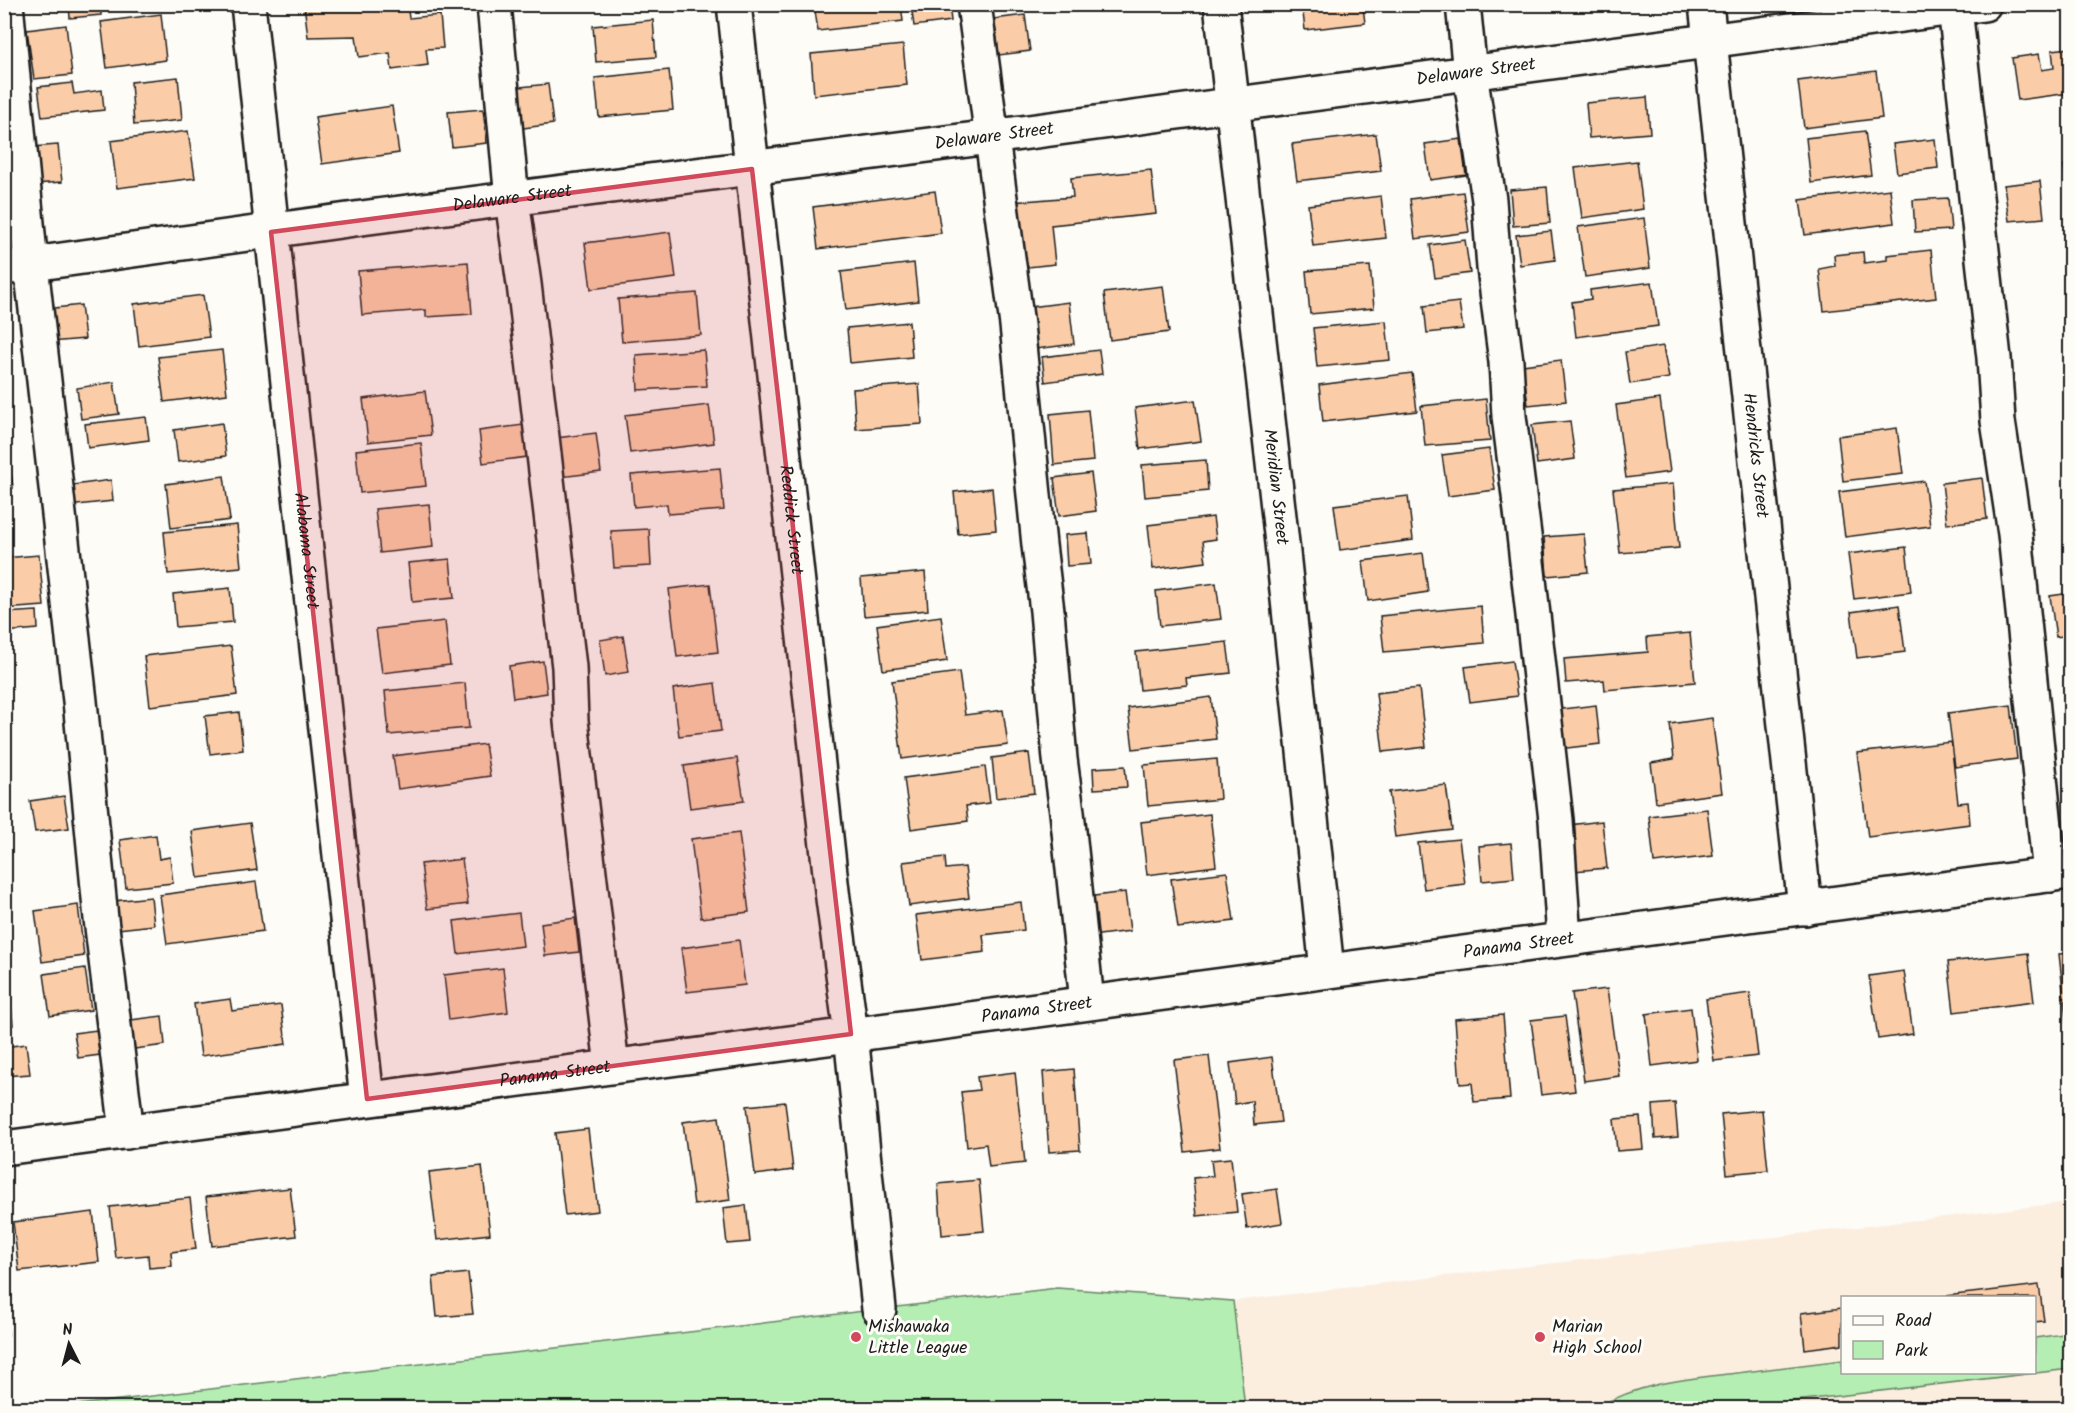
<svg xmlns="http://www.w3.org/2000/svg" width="2075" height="1413" font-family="Kalam,sans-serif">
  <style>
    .built { fill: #fceedf; fill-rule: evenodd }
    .green { fill: #b4eeb2; stroke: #688567; stroke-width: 1.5 }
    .building { fill: #facda8; stroke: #1c1c1c; stroke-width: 1.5 }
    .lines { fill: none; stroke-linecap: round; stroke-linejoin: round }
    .minor-casing { stroke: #1c1c1c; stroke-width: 38 }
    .minor { stroke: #fdfcf7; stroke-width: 33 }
    .marked { fill: #d1495b; fill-opacity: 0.2; stroke: #d1495b; stroke-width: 4.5; stroke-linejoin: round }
    .poi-dot { fill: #d1495b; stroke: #fdfcf7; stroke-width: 2 }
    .labels { text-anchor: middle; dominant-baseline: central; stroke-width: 6; stroke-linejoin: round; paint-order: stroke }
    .street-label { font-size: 18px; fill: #1c1c1c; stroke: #fdfcf7 }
    .poi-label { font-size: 18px; fill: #1c1c1c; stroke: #fdfcf7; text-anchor: start }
  </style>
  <rect width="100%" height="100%" fill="#fdfcf7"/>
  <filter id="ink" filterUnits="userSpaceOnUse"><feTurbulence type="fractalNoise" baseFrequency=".0167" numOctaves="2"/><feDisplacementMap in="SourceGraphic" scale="12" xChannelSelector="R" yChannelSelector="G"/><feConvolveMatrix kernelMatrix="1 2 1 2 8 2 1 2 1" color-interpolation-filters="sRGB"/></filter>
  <g filter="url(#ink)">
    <path class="built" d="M 2070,1202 L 2070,1408 L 1245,1408 L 1233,1301 ZM 1842,1298 L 2034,1298 L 2034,1372 L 1842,1372 Z"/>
    <path class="green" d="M 1057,1288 L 1233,1301 L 1245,1408 L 52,1408 Z
      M 2070,1333 L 2070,1369 L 1735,1408 L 1596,1408 C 1642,1382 1686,1379 1737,1373 C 1772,1369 1807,1364 1842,1360 L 1842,1372 L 2034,1372 L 2035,1338 Z"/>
    <path class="building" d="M 69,4 L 101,4 L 101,15 L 70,18 Z
      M 304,4 L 407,4 L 409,18 L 440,15 L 443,48 L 426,49 L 428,65 L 392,70 L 390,53 L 359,57 L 356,36 L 308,37 Z
      M 814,4 L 901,4 L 903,21 L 818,31 Z
      M 911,4 L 949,4 L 951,21 L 914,26 Z
      M 1302,4 L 1384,4 L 1363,7 L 1365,23 L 1305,30 Z
      M 161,14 L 166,60 L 107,68 L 101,22 Z
      M 1025,15 L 1030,51 L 999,55 L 994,19 Z
      M 653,20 L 656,57 L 596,62 L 593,26 Z
      M 66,25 L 72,75 L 34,79 L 27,30 Z
      M 903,45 L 907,85 L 814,95 L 811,54 Z
      M 2070,48 L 2070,93 L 2018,100 L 2012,58 L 2039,54 L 2042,70 L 2054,68 L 2052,50 Z
      M 669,70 L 673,110 L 599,117 L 595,78 Z
      M 1876,71 L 1882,118 L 1804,128 L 1798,81 Z
      M 178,77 L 182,120 L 134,125 L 131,82 Z
      M 72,83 L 74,94 L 102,90 L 104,110 L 42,117 L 38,87 Z
      M 548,84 L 553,124 L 516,129 L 511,88 Z
      M 1647,97 L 1650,133 L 1589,138 L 1586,103 Z
      M 392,106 L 399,153 L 322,164 L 315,117 Z
      M 483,109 L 487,143 L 452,147 L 448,112 Z
      M 188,131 L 195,178 L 117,188 L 111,141 Z
      M 1865,131 L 1871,175 L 1811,183 L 1806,138 Z
      M 1376,134 L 1381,171 L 1297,181 L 1292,144 Z
      M 1461,139 L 1466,175 L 1430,180 L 1425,144 Z
      M 1935,139 L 1938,168 L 1897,173 L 1893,144 Z
      M 58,145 L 62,182 L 35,184 L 31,147 Z
      M 1637,161 L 1643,209 L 1582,218 L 1575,168 Z
      M 2070,164 L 2070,205 L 2069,205 L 2064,165 Z
      M 1151,170 L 1156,214 L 1051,225 L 1055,264 L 1019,268 L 1012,202 L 1073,197 L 1071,178 Z
      M 2040,181 L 2044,218 L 2009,221 L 2004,185 Z
      M 1547,187 L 1550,223 L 1513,226 L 1510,190 Z
      M 1890,189 L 1894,223 L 1805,235 L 1800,200 Z
      M 935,191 L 941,233 L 818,249 L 813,207 Z
      M 1463,192 L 1469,232 L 1415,239 L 1410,199 Z
      M 1381,196 L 1386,238 L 1313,246 L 1308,205 Z
      M 1948,198 L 1951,230 L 1915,232 L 1913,200 Z
      M 1644,218 L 1650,268 L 1585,277 L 1578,227 Z
      M 1551,231 L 1555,260 L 1520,265 L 1516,235 Z
      M 670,232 L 676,278 L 591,289 L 585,243 Z
      M 1465,240 L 1470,273 L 1435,278 L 1430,245 Z
      M 1931,250 L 1936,298 L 1824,311 L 1819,269 L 1835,266 L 1834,255 L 1863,252 L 1864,263 L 1887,260 L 1887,255 Z
      M 468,262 L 472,314 L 426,317 L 426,310 L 362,315 L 358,271 Z
      M 914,263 L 918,301 L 846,310 L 841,272 Z
      M 1370,266 L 1374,308 L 1310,314 L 1306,271 Z
      M 1652,282 L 1658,326 L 1576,337 L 1572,302 L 1591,299 L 1590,290 Z
      M 1163,286 L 1169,332 L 1110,340 L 1104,293 Z
      M 697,293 L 701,335 L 622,342 L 618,299 Z
      M 203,295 L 209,337 L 139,346 L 134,304 Z
      M 1069,302 L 1074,344 L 1036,349 L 1031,307 Z
      M 1459,302 L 1463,329 L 1427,333 L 1424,306 Z
      M 81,305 L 85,339 L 50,342 L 46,309 Z
      M 1386,321 L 1390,360 L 1317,367 L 1313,328 Z
      M 909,322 L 912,357 L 850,363 L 847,328 Z
      M 1663,346 L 1669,378 L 1630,384 L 1625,352 Z
      M 222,350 L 227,394 L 164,402 L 158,357 Z
      M 704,350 L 707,386 L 638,390 L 636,355 Z
      M 1099,350 L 1102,374 L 1045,382 L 1042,357 Z
      M 1561,360 L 1566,401 L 1528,405 L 1523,365 Z
      M 1412,373 L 1417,411 L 1323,422 L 1319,385 Z
      M 114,382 L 119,414 L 81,419 L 77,388 Z
      M 919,384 L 922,424 L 856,429 L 853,389 Z
      M 425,391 L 431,435 L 368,442 L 363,399 Z
      M 1486,399 L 1490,441 L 1425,446 L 1421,406 Z
      M 1660,399 L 1670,472 L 1626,478 L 1616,405 Z
      M 1195,400 L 1201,441 L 1140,449 L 1135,408 Z
      M 709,405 L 714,443 L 630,453 L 625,415 Z
      M 1088,410 L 1093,461 L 1054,465 L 1050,414 Z
      M 146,417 L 149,440 L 88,448 L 85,424 Z
      M 1570,421 L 1575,459 L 1537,464 L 1532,425 Z
      M 222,423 L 226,456 L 178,462 L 174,430 Z
      M 523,425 L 527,457 L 483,463 L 479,431 Z
      M 1897,428 L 1903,474 L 1843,481 L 1838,436 Z
      M 596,433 L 601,472 L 560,477 L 556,438 Z
      M 421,443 L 426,486 L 360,493 L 356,450 Z
      M 1489,449 L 1495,490 L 1448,496 L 1442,455 Z
      M 9,457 L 13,488 L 4,489 L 4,458 Z
      M 1206,460 L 1208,491 L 1145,497 L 1142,465 Z
      M 720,468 L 724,510 L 668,514 L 667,504 L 634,507 L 631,475 Z
      M 1091,473 L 1096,511 L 1059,516 L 1054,478 Z
      M 224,476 L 230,520 L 171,528 L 166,484 Z
      M 1982,478 L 1987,519 L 1947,524 L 1942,483 Z
      M 111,480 L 113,501 L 68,506 L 66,486 Z
      M 1924,481 L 1930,526 L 1845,537 L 1839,492 Z
      M 1673,484 L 1679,548 L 1620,553 L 1613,489 Z
      M 992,488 L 996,530 L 958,534 L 954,492 Z
      M 1408,496 L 1413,540 L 1340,550 L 1334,505 Z
      M 429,504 L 433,547 L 380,553 L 375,509 Z
      M 1213,517 L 1216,539 L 1203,541 L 1206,562 L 1153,569 L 1148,525 Z
      M 237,525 L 241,567 L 168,574 L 164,532 Z
      M 649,529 L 651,566 L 614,568 L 611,531 Z
      M 1088,533 L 1091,564 L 1067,566 L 1065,535 Z
      M 1584,534 L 1588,572 L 1547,576 L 1544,537 Z
      M 1906,547 L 1911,592 L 1854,599 L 1848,554 Z
      M 1423,553 L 1428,592 L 1368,601 L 1363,561 Z
      M 39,555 L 44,606 L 4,609 L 4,558 Z
      M 450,559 L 454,598 L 412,602 L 408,563 Z
      M 925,572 L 928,610 L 864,616 L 861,578 Z
      M 1216,583 L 1221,619 L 1160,626 L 1156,591 Z
      M 710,584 L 718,652 L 677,657 L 669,589 Z
      M 230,588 L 233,622 L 176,627 L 173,594 Z
      M 2070,593 L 2070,635 L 2056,637 L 2050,596 Z
      M 1899,605 L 1905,652 L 1857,658 L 1851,612 Z
      M 1481,606 L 1484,643 L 1384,652 L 1380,616 Z
      M 37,611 L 38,629 L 4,632 L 4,613 Z
      M 941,616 L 947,661 L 883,670 L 877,625 Z
      M 445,621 L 450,665 L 382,673 L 376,629 Z
      M 1690,633 L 1695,682 L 1605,690 L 1604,680 L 1566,683 L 1564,659 L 1648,652 L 1647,637 Z
      M 623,636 L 629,672 L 605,676 L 600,640 Z
      M 1227,642 L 1231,673 L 1186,678 L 1187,685 L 1140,690 L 1136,652 Z
      M 231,646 L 237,695 L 150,706 L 144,656 Z
      M 2066,656 L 2070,656 L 2070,692 Z
      M 543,661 L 547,693 L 513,698 L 509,666 Z
      M 1512,661 L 1517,696 L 1470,702 L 1465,667 Z
      M 959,672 L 965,715 L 1003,710 L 1008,745 L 902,759 L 892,681 Z
      M 465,683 L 469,728 L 389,735 L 385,691 Z
      M 715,683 L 721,731 L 679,736 L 673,689 Z
      M 1419,688 L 1426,747 L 1383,752 L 1376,693 Z
      M 1211,697 L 1216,739 L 1133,749 L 1128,708 Z
      M 1596,705 L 1600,744 L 1559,749 L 1555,710 Z
      M 2011,705 L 2017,759 L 1955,767 L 1948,713 Z
      M 239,712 L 243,750 L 210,754 L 205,716 Z
      M 1712,718 L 1722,793 L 1656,802 L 1651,763 L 1674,759 L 1670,724 Z
      M 1951,742 L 1958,803 L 1968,802 L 1970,824 L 1868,837 L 1857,753 Z
      M 485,744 L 490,776 L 398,789 L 393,756 Z
      M 1029,753 L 1034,793 L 996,798 L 992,758 Z
      M 737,758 L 744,801 L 690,808 L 684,766 Z
      M 1217,759 L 1220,799 L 1148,806 L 1144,765 Z
      M 1125,766 L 1127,787 L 1094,789 L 1093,768 Z
      M 985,767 L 990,803 L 966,806 L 968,821 L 911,829 L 904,778 Z
      M 1446,785 L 1452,830 L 1395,837 L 1389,792 Z
      M 64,796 L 69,828 L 35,832 L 30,801 Z
      M 1707,809 L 1713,856 L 1654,863 L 1649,816 Z
      M 1210,814 L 1216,866 L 1147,875 L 1141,822 Z
      M 1602,821 L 1607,868 L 1574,871 L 1569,825 Z
      M 250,823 L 257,870 L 198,878 L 192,831 Z
      M 739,833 L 749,912 L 701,918 L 691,839 Z
      M 156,835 L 159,859 L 170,857 L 173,883 L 126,888 L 120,840 Z
      M 1459,839 L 1465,884 L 1424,889 L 1418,843 Z
      M 1511,843 L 1514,878 L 1482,881 L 1479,846 Z
      M 945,857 L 946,869 L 965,867 L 969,898 L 909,906 L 903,862 Z
      M 462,859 L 468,904 L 427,909 L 421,864 Z
      M 4,862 L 8,899 L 4,899 Z
      M 1227,872 L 1234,921 L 1178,928 L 1171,879 Z
      M 256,882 L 263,931 L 167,944 L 160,895 Z
      M 1125,892 L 1130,931 L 1092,936 L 1087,897 Z
      M 151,897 L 154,925 L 118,929 L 114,901 Z
      M 1021,902 L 1024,930 L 983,935 L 985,952 L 922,960 L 916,915 Z
      M 78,905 L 84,956 L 42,962 L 35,911 Z
      M 519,913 L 523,946 L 458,954 L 454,921 Z
      M 575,918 L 579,952 L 545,956 L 541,923 Z
      M 739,940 L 745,985 L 687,992 L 681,948 Z
      M 2028,953 L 2034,1002 L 1954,1012 L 1948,962 Z
      M 2070,953 L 2070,1036 L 2068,1036 L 2059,954 Z
      M 85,968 L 91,1010 L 50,1016 L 44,974 Z
      M 503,968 L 508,1012 L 449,1020 L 444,975 Z
      M 1904,971 L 1913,1034 L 1878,1039 L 1869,976 Z
      M 4,984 L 9,984 L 13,1025 L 4,1026 Z
      M 1607,989 L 1619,1076 L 1584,1081 L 1572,993 Z
      M 1750,993 L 1758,1056 L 1714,1061 L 1706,999 Z
      M 230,999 L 232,1011 L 281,1005 L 286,1044 L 201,1056 L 194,1004 Z
      M 1691,1008 L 1697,1060 L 1652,1066 L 1646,1014 Z
      M 1503,1015 L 1510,1099 L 1474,1102 L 1472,1083 L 1460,1084 L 1455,1019 Z
      M 162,1016 L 165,1045 L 127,1050 L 123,1021 Z
      M 1565,1016 L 1575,1091 L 1541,1095 L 1531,1020 Z
      M 97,1030 L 100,1055 L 78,1058 L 74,1033 Z
      M 26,1044 L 30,1074 L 4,1076 L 4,1047 Z
      M 1209,1056 L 1220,1148 L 1185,1152 L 1174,1060 Z
      M 1272,1057 L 1281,1122 L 1254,1125 L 1252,1101 L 1235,1104 L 1230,1063 Z
      M 1074,1069 L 1080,1150 L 1049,1152 L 1043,1072 Z
      M 1015,1072 L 1025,1163 L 989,1167 L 986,1144 L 967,1147 L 961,1092 L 979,1090 L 977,1077 Z
      M 785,1102 L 793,1170 L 755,1175 L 747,1106 Z
      M 1675,1103 L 1678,1137 L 1655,1139 L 1653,1105 Z
      M 1762,1110 L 1768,1170 L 1727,1174 L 1721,1114 Z
      M 719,1117 L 730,1200 L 694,1205 L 683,1122 Z
      M 1640,1117 L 1643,1149 L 1617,1151 L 1614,1119 Z
      M 588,1129 L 598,1211 L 565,1215 L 555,1133 Z
      M 1231,1158 L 1237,1212 L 1197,1216 L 1193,1178 L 1213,1176 L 1211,1160 Z
      M 482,1166 L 490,1234 L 437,1240 L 429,1172 Z
      M 979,1180 L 984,1231 L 942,1235 L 938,1184 Z
      M 290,1188 L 296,1236 L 212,1246 L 206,1197 Z
      M 1277,1189 L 1282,1223 L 1247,1229 L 1242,1194 Z
      M 190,1198 L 196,1249 L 171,1252 L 172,1266 L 149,1268 L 148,1255 L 116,1258 L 110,1207 Z
      M 746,1205 L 750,1242 L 727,1244 L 723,1208 Z
      M 93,1212 L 99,1262 L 19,1271 L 13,1222 Z
      M 468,1273 L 473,1314 L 437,1317 L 433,1277 Z
      M 2039,1285 L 2044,1321 L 2034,1322 L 2034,1298 L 1929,1298 Z
      M 4,1294 L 8,1336 L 4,1336 Z
      M 1842,1308 L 1842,1344 L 1805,1349 L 1801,1313 Z"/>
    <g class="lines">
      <g class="minor-casing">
        <g id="minor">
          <path d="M 6,4 L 31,265 L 80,701 L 101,919 L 127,1132"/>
          <path id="s1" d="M 248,4 L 297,468 L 367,1099"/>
          <path d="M 494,4 L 512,200 L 524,284 L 569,667 L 571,721 L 612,1066"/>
          <path id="s2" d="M 734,4 L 832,891 L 851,1034 L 879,1309"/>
          <path d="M 974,4 L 1017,325 L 1039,545 L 1047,611 L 1060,759 L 1067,812 L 1087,1002"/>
          <path id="s3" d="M 1221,4 L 1282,543 L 1327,970"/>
          <path d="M 1463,4 L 1470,73 L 1489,200 L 1494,268 L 1506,362 L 1509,416 L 1524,535 L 1556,820 L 1564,939"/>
          <path id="s4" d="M 1706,4 L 1805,908"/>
          <path d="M 1955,8 L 1994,358 L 1998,421 L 2015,534 L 2050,875"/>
          <path id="s5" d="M 4,268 L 369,217 L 991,137 L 1984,4"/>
          <path id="s6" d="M 4,1148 L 2070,872"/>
        </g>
      </g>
      <use href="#minor" class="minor"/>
    </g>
  </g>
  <path class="marked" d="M 752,169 L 851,1034 L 367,1099 L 271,232 Z"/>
  <g class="poi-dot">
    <circle cx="856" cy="1337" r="6"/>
    <circle cx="1540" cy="1337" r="6"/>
  </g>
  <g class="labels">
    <g class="street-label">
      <text stroke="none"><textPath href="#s5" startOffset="1485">Delaware Street</textPath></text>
      <text stroke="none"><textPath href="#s5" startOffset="999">Delaware Street</textPath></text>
      <text stroke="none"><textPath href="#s5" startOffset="513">Delaware Street</textPath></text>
      <text stroke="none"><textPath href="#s4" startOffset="454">Hendricks Street</textPath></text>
      <text stroke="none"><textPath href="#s3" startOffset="486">Meridian Street</textPath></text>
      <text stroke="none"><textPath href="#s2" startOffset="519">Reddick Street</textPath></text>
      <text stroke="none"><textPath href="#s1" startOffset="550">Alabama Street</textPath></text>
      <text stroke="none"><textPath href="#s6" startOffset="1528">Panama Street</textPath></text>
      <text stroke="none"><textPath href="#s6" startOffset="1042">Panama Street</textPath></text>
      <text stroke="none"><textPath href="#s6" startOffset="556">Panama Street</textPath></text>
    </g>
    <g class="poi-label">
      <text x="868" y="1327">Mishawaka<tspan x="868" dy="21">Little League</tspan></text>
      <text x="1552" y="1327">Marian<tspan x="1552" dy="21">High School</tspan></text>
    </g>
  </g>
  <rect width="2075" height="1413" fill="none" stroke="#fdfcf7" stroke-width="24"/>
  <rect x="12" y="12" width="2051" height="1389" fill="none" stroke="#1c1c1c" stroke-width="2" filter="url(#ink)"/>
  <rect x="1841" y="1296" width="195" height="78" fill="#fdfcf7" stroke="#a3a29f" stroke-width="1.5"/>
  <rect x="1853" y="1316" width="30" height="9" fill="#fdfcf7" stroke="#a3a29f" stroke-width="1.5"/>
  <text x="1895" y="1326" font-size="18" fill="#1c1c1c">Road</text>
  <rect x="1853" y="1341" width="30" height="18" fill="#b4eeb2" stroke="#a3a29f" stroke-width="1.5"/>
  <text x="1895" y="1356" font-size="18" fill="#1c1c1c">Park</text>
  <g transform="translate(69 1344) rotate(354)" stroke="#fdfcf7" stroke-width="4.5" paint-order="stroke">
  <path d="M0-4.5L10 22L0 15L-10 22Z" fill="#1c1c1c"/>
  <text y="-9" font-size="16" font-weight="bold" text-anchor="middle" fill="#1c1c1c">N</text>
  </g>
</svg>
